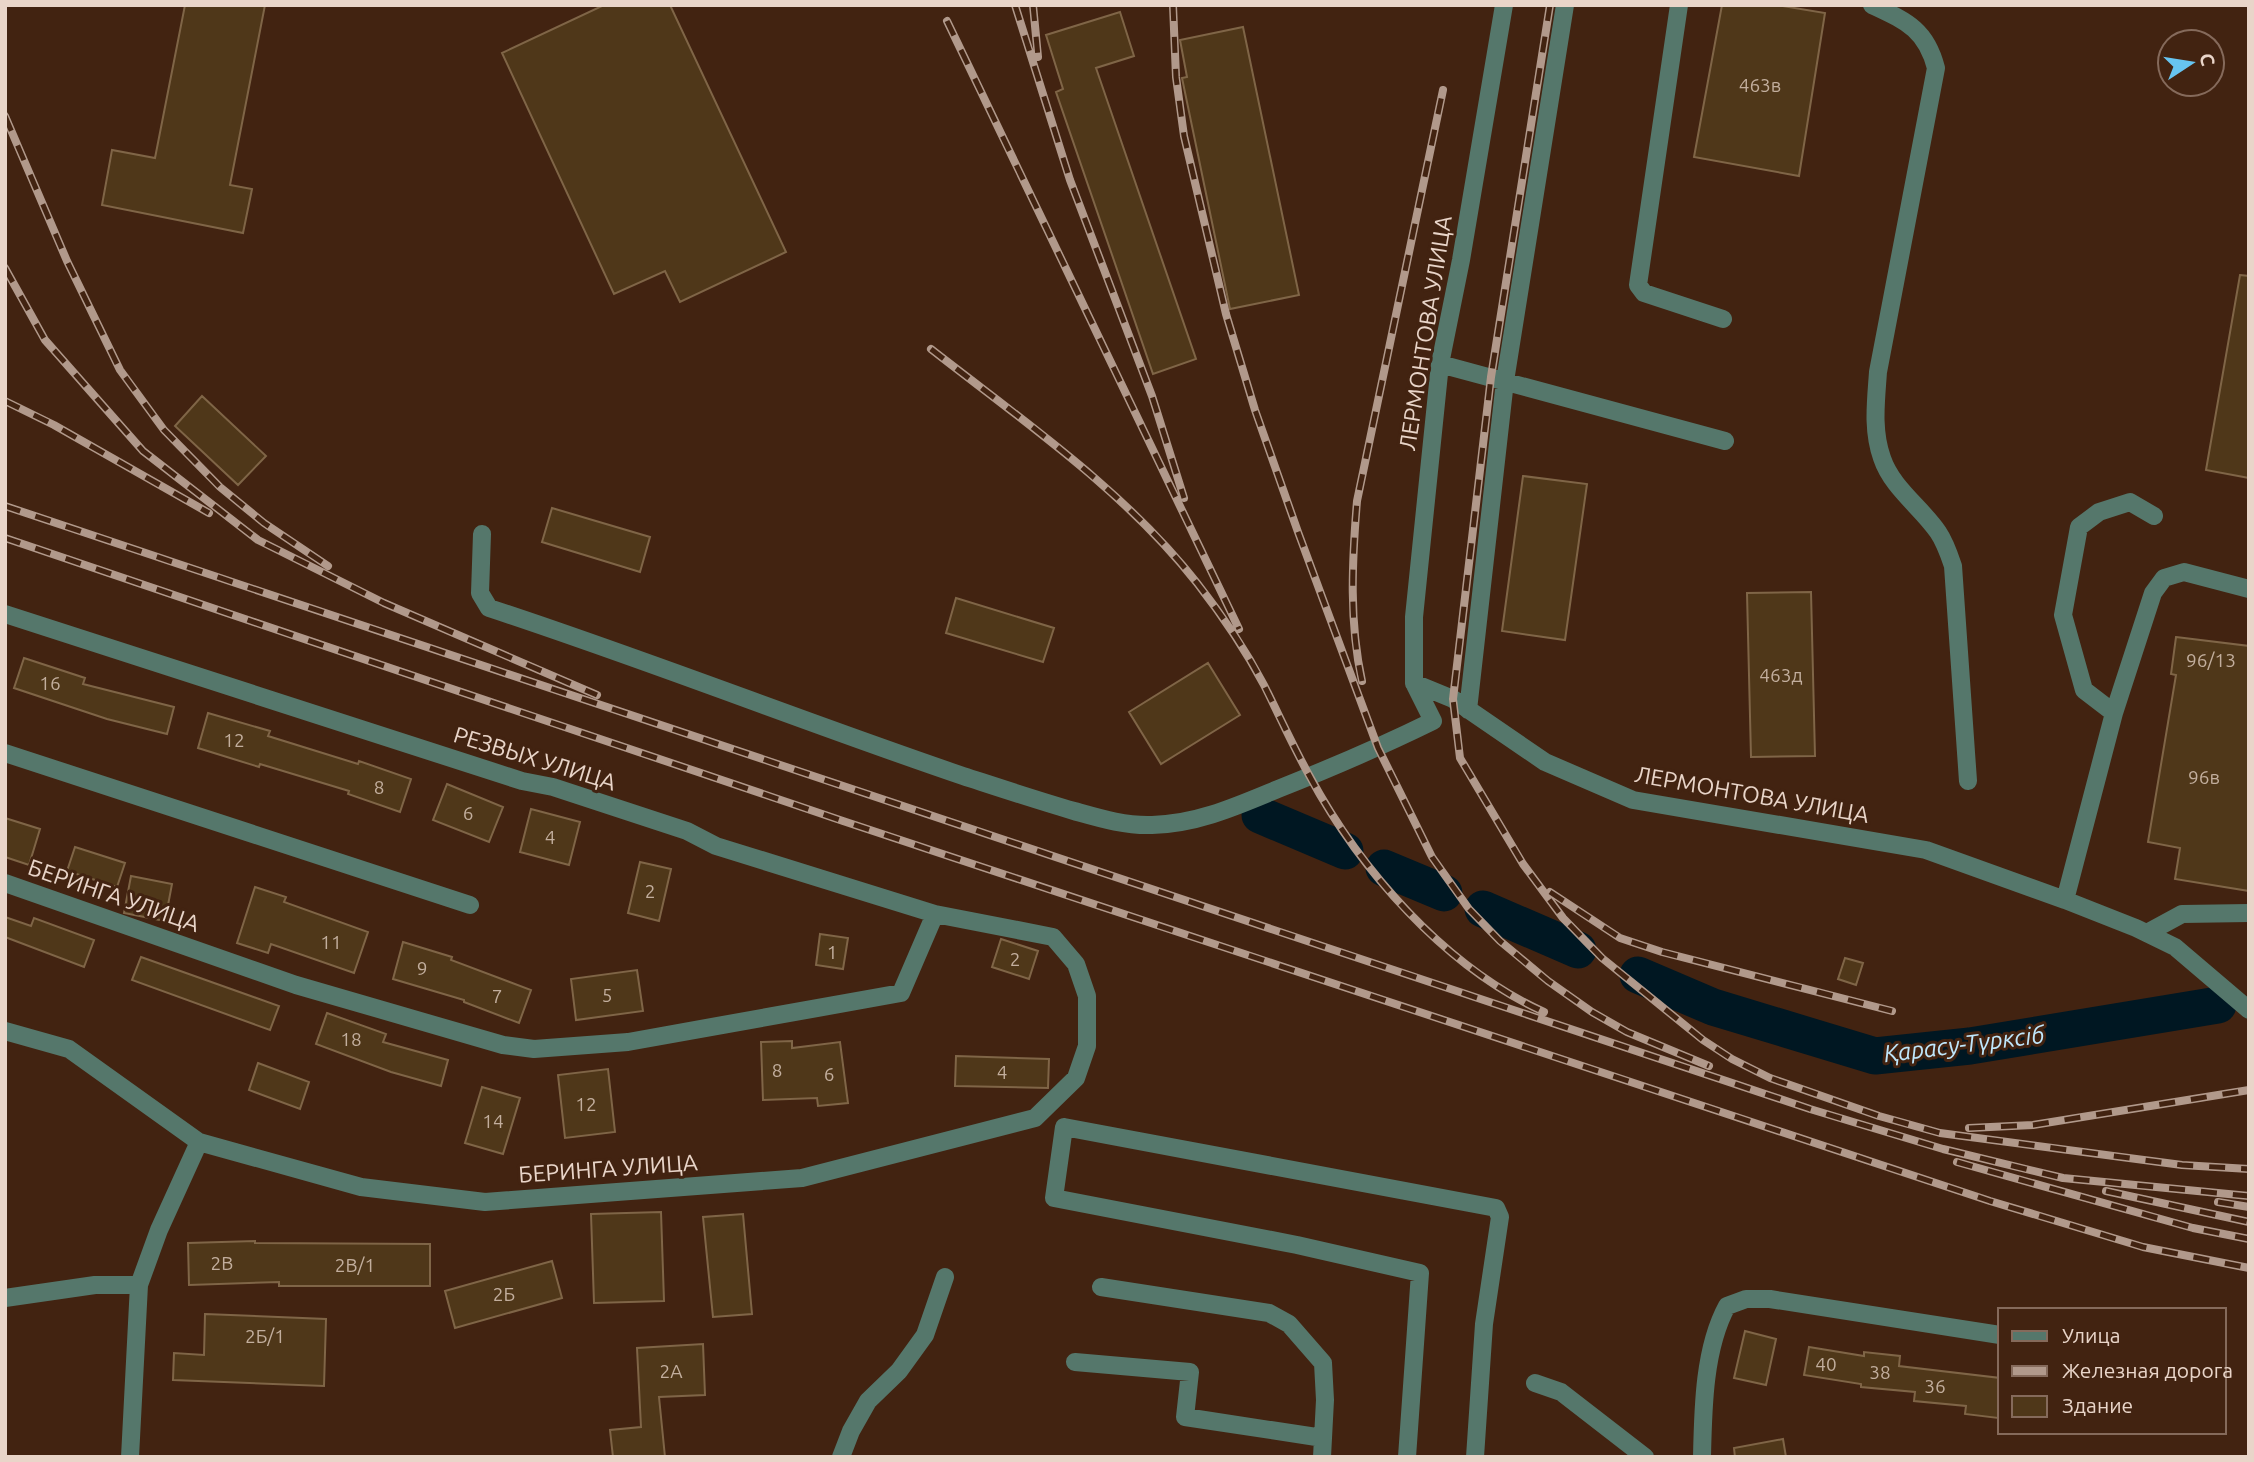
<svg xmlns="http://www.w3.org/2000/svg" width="2254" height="1462" font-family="Ubuntu,sans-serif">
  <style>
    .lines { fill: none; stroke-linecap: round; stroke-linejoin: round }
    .river { stroke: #001722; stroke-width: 37 }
    .building { fill: #4f3719; stroke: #7f6547; stroke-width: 2 }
    .minor { stroke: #55776b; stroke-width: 18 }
    .rail-casing { stroke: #b1998b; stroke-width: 8 }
    .rail { stroke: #422311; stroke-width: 5; stroke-dasharray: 16; stroke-linecap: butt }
    .labels { text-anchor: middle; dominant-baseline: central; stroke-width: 6; stroke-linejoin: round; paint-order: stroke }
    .number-label { font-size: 19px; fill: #c2ae9d }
    .street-label { font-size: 23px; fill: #e9d5c9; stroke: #422311 }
    .water-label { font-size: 24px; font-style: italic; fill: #bfe7fc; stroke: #422311 }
  </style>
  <rect width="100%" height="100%" fill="#422311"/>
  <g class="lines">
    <path class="river" d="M 1260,815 L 1345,851
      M 1384,868 L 1444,893
      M 1483,909 L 1578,950
      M 1638,975 L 1713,1007 L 1875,1056 L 1970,1046 L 2218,1005"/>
  </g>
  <path class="building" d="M 185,5 L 265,5 L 230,185 L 252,189 L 243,233 L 102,205 L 112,150 L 155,158 Z
    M 604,5 L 670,5 L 786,252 L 680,302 L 665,271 L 614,294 L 502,53 Z
    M 1722,5 L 1776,5 L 1825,13 L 1799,176 L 1694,157 Z
    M 1120,12 L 1134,56 L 1096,68 L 1196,359 L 1153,374 L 1056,92 L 1063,89 L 1046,35 Z
    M 1243,27 L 1299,295 L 1230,309 L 1182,78 L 1187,77 L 1180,40 Z
    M 2240,275 L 2249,276 L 2249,478 L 2206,470 Z
    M 202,396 L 266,456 L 238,485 L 175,426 Z
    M 1523,476 L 1587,484 L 1565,640 L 1502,631 Z
    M 552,508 L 650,537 L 640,572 L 542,542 Z
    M 1811,592 L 1815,756 L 1751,757 L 1747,593 Z
    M 956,598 L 1054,628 L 1043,662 L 946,633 Z
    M 2176,637 L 2249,646 L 2249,891 L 2175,879 L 2180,848 L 2148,842 L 2176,675 L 2171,674 Z
    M 24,658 L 85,678 L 83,684 L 174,707 L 167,734 L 107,719 L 14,688 Z
    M 1208,663 L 1240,715 L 1161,764 L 1129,712 Z
    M 208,713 L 270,731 L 268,736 L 358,764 L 359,761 L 411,779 L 400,812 L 348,794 L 349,791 L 260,764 L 259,767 L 198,748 Z
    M 447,784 L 503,807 L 489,842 L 433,820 Z
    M 531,809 L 580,822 L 569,865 L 520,852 Z
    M 5,818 L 40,829 L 29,865 L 5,857 Z
    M 75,847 L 125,863 L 117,887 L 67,871 Z
    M 640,862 L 671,869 L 659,921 L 628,913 Z
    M 131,876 L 172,884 L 165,921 L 124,913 Z
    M 255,887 L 286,897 L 284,902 L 368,932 L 354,973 L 271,944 L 268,953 L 237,943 Z
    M 5,917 L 31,926 L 34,918 L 94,940 L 84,967 L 5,937 Z
    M 820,934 L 848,938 L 843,969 L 816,965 Z
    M 1001,939 L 1038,951 L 1029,979 L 992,967 Z
    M 403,942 L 452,957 L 451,960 L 531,990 L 519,1023 L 464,1002 L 464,1000 L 393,979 Z
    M 141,957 L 279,1006 L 270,1030 L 132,980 Z
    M 1845,958 L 1863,963 L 1856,985 L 1838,979 Z
    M 637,970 L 643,1011 L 576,1020 L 571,979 Z
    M 327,1013 L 386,1034 L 383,1042 L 448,1060 L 441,1086 L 391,1072 L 316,1044 Z
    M 792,1041 L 792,1048 L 840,1042 L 848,1103 L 818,1106 L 817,1098 L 763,1100 L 761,1042 Z
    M 956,1056 L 1049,1059 L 1048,1088 L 955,1086 Z
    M 258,1063 L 309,1082 L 300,1109 L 249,1090 Z
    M 608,1069 L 615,1132 L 565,1138 L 558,1075 Z
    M 482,1087 L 520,1098 L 503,1154 L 465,1143 Z
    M 661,1212 L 664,1301 L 594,1303 L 591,1214 Z
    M 743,1214 L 752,1314 L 713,1317 L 703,1217 Z
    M 255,1241 L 255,1243 L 430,1244 L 430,1286 L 279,1286 L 279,1282 L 189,1285 L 188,1243 Z
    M 552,1261 L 562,1298 L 455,1328 L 445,1291 Z
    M 205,1314 L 326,1319 L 324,1386 L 173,1380 L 174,1353 L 204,1355 Z
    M 1745,1331 L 1776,1339 L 1766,1385 L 1734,1378 Z
    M 703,1344 L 705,1395 L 659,1397 L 665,1457 L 613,1457 L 610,1430 L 641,1427 L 637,1348 Z
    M 1809,1347 L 1864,1356 L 1864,1352 L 1900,1356 L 1899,1366 L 2000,1378 L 1998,1418 L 1965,1414 L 1966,1406 L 1914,1401 L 1915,1392 L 1861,1387 L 1861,1384 L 1804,1375 Z
    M 1783,1439 L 1786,1457 L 1735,1457 L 1734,1448 Z"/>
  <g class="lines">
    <path class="minor" d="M 1504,5 L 1461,260 L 1440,364 L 1414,617 L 1414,683 L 1453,699 L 1545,762 L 1633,800 L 1926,850 L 2065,900 L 2136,928 L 2175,947 L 2249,1010
      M 1679,5 L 1638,285 L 1644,293 L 1723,319
      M 1872,5 C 1906,21 1926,29 1936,68 L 1878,372 C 1876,401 1872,430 1882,458 C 1892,488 1921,507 1938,532 C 1945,542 1949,554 1953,566 L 1968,781
      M 1440,364 L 1725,441
      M 482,534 L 480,593 L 489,608 C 648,660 804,722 963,776 C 1000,788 1036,800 1074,811 C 1099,818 1125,826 1152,825 C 1197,824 1237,806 1278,789 C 1331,768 1382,746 1433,721 L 1414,683
      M 5,614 L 522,781 L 553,787 L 687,831 L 716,846 L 935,914 L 1053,937 L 1076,964 L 1087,996 L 1087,1046 L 1076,1078 L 1035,1118 L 802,1178 L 485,1202 L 361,1187 L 199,1142 L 69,1049 L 5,1031
      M 1468,710 L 1505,381 L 1565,5
      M 2114,713 L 2153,593 L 2164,578 L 2184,572 L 2249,589
      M 5,753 L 470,905
      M 5,883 L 296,985 L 503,1045 L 534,1049 L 628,1042 L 901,993 L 935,914
      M 2065,900 L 2114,713 L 2084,690 L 2063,615 L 2079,527 L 2099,512 L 2130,502 L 2154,516
      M 2147,933 L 2182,914 L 2249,913
      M 1101,1287 L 1269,1313 L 1289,1324 L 1323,1363 L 1325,1400 L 1322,1457
      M 5,1298 L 95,1285 L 139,1285
      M 1075,1362 L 1190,1372 L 1185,1417 L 1323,1438
      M 1535,1383 L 1561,1392 L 1645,1457
      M 130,1457 L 139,1285 L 159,1230 L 199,1142
      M 841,1457 L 851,1431 L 868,1401 L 899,1371 L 925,1335 L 945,1277
      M 1407,1457 L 1420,1273 L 1297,1245 L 1054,1198 L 1064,1127 L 1496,1208 L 1500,1217 L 1484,1324 L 1475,1457
      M 1702,1457 C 1703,1408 1704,1348 1727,1306 L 1746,1299 L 1770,1299 L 2000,1335"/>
    <g class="rail-casing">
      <path id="rail" d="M 1015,5 L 1070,180 L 1152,396 L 1184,498
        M 1033,5 L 1038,57
        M 1173,5 L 1176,77 L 1184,136 L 1226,314 L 1255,410 L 1298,532 L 1378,748 L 1432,857 L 1469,909 L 1500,941 L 1548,981 L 1592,1012 L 1627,1032 L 1709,1066
        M 1550,5 L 1491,377 L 1453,699 L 1460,758 L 1523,864 L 1563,918 L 1602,958 L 1703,1040 L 1732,1059 L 1770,1078 L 1879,1116 L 1940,1133 L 2182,1165 L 2249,1169
        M 947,21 L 1239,629
        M 5,116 L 67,261 L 120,370 L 164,430 L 220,487 L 264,523 L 328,566
        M 5,268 L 45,340 L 143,451 L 258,540 L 384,603 L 597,695
        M 931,349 C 1023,421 1124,490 1197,583 C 1222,615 1245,649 1264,685 C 1279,715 1293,746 1309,775 C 1360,870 1445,967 1544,1012
        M 5,401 L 54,425 L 209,513
        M 5,506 L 1810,1109 L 1943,1149 L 2063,1178 L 2249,1196
        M 5,538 L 843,821 L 1990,1201 L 2143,1247 L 2249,1268
        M 1362,681 C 1349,622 1352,562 1357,501 L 1443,90
        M 1550,892 L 1620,938 L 1662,952 L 1892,1011
        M 1969,1128 L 2033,1125 L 2249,1090
        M 1957,1162 L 2193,1228 L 2249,1239
        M 2106,1191 L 2249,1222
        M 2218,1202 L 2249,1207"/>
    </g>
    <use href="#rail" class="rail"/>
  </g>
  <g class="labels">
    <g class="number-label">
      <text x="1760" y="85">463в</text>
      <text x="2211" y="660">96/13</text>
      <text x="1781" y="675">463д</text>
      <text x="50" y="683">16</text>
      <text x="234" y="740">12</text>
      <text x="2204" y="777">96в</text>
      <text x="379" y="787">8</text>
      <text x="468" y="813">6</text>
      <text x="550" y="837">4</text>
      <text x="650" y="891">2</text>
      <text x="331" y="942">11</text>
      <text x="832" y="952">1</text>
      <text x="1015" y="959">2</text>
      <text x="422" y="968">9</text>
      <text x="607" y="995">5</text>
      <text x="497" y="996">7</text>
      <text x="351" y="1039">18</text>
      <text x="777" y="1070">8</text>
      <text x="1002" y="1072">4</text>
      <text x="829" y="1074">6</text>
      <text x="586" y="1104">12</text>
      <text x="493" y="1121">14</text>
      <text x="222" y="1263">2В</text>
      <text x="355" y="1265">2В/1</text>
      <text x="504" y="1294">2Б</text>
      <text x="265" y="1336">2Б/1</text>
      <text x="1826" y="1364">40</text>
      <text x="671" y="1371">2А</text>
      <text x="1880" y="1372">38</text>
      <text x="1935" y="1386">36</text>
    </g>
    <g class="street-label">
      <text transform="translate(1425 333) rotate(-81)">ЛЕРМОНТОВА УЛИЦА</text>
      <text transform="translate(535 758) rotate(17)">РЕЗВЫХ УЛИЦА</text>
      <text transform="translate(1752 794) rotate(10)">ЛЕРМОНТОВА УЛИЦА</text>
      <text transform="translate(114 895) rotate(19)">БЕРИНГА УЛИЦА</text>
      <text transform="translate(608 1168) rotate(-4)">БЕРИНГА УЛИЦА</text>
    </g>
    <g class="water-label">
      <text transform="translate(1964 1044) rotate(-7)">Қарасу-Түрксіб</text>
    </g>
  </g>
  <rect width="2254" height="1462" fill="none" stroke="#e9d5c9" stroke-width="14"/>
  <rect x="1998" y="1308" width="228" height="126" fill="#422311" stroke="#856a5b" stroke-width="2"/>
  <rect x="2012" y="1331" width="35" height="10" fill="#55776b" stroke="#856a5b" stroke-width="2"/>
  <text x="2062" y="1343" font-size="21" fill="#e9d5c9">Улица</text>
  <rect x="2012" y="1366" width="35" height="10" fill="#b1998b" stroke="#856a5b" stroke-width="2"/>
  <text x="2062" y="1378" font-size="21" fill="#e9d5c9">Железная дорога</text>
  <rect x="2012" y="1396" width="35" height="21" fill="#4f3719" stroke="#856a5b" stroke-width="2"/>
  <text x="2062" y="1413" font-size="21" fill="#e9d5c9">Здание</text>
  <g transform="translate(2191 63) rotate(78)"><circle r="33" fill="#422311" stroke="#856a5b" stroke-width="2"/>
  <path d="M0-5L12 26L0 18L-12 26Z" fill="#67c4f0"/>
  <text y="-10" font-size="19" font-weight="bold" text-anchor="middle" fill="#e9d5c9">С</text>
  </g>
</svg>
